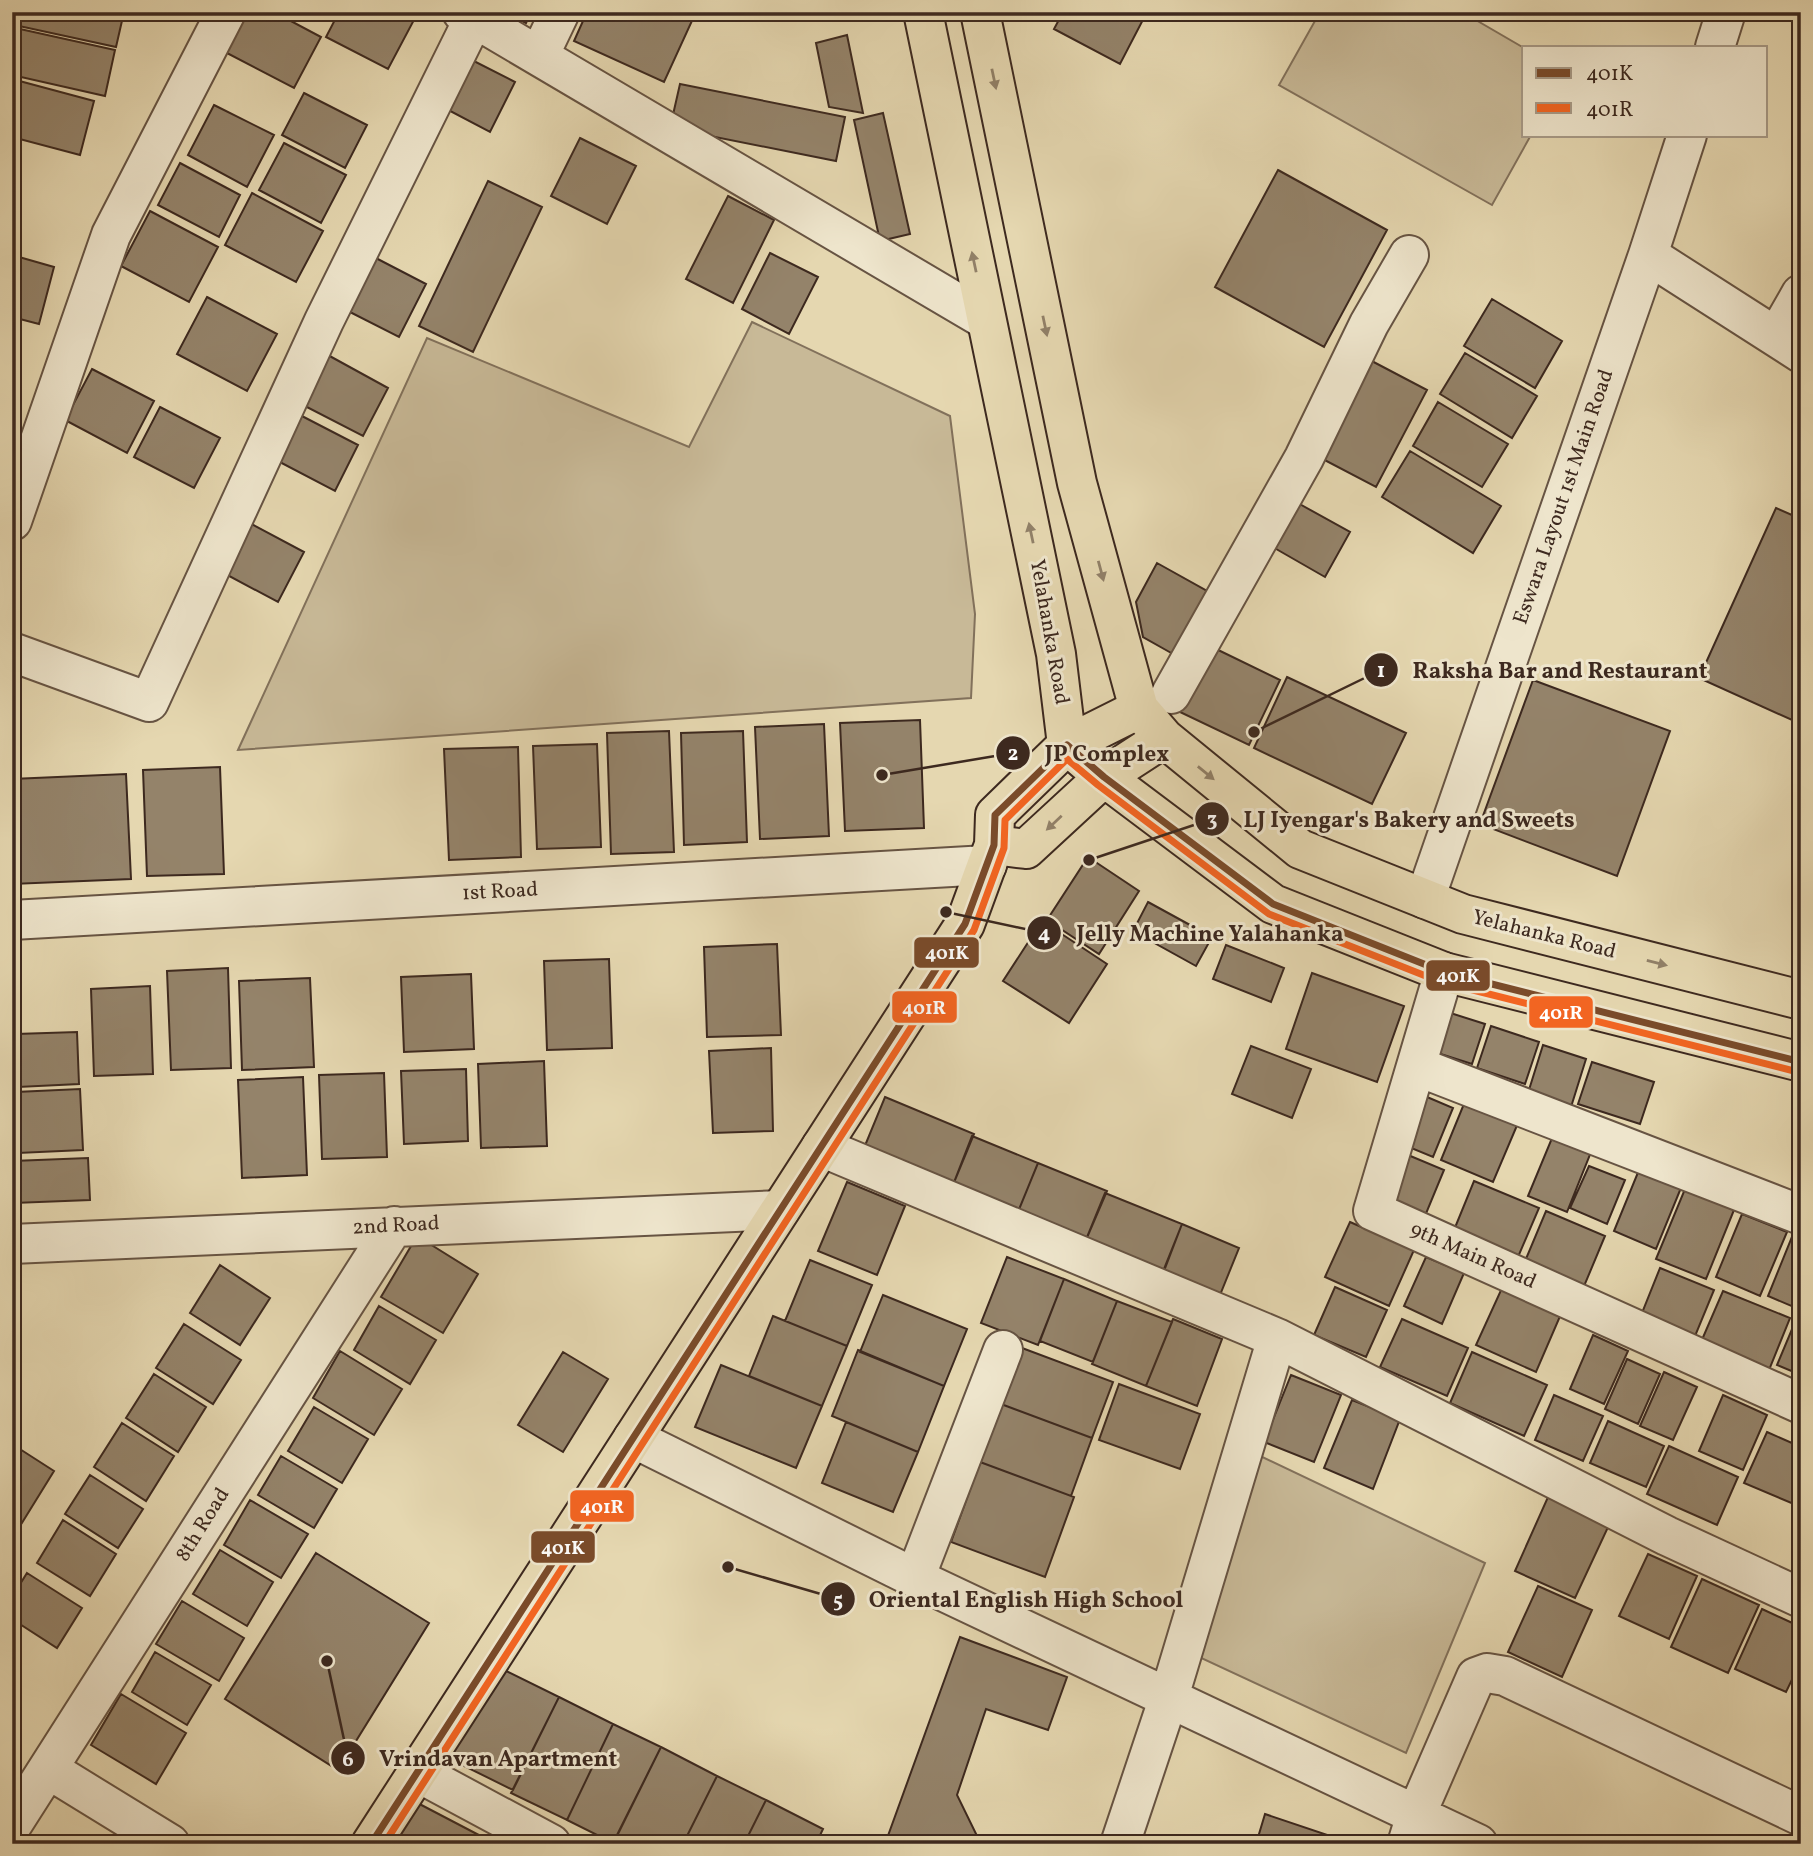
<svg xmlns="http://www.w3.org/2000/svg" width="1813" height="1856" font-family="Vollkorn,serif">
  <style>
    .green { fill: #c8b997; stroke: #82715b; stroke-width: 2 }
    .building { fill: #94836a; stroke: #3d291f; stroke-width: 2 }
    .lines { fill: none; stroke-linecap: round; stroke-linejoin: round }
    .minor-casing { stroke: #675443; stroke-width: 42 }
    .major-casing { stroke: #3d291f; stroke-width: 42 }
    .minor { stroke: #eee5cc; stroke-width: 38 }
    .major { stroke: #e5d7b0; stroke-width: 38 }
    .bus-1-casing { stroke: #eee5cc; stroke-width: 12 }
    .bus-2-casing { stroke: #eee5cc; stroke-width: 12 }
    .bus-1 { stroke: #7a4b2a; stroke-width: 7 }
    .bus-2 { stroke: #f26522; stroke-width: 7 }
    .oneway { fill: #918068 }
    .labels { text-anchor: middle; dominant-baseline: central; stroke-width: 6; stroke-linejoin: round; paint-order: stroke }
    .street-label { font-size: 21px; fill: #3d291f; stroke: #eee5cc }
    .leader { fill: none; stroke: #3d291f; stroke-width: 2.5 }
    .callout-dot { fill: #3d291f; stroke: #eee5cc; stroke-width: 2.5 }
    .mark-label { font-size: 21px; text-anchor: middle; font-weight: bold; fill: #fff }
    .callout-label { font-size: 23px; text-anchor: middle; font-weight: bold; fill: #3d291f; stroke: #eee5cc; stroke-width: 6; stroke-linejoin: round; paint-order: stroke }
    .line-badge { stroke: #eee5cc; stroke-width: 2.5 }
    .badge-label { font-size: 19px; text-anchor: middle; font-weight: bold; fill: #fff }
  </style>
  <rect width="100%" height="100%" fill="#e5d7b0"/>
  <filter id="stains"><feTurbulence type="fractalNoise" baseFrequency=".00286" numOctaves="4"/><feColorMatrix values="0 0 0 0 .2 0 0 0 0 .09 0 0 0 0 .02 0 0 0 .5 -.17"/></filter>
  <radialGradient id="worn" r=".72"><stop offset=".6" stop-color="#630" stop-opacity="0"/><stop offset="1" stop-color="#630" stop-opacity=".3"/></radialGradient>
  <path class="green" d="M 1320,12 L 1462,12 L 1524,48 L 1524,135 L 1531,135 L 1492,205 L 1279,85 Z
    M 752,322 L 950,416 L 975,614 L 971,698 L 238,750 L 427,338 L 689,447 Z
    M 1256,1454 L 1485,1563 L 1406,1753 L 1199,1657 Z"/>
  <path class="building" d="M 22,12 L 124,12 L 116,47 L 19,26 Z
    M 246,12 L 274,12 L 321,37 L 294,88 L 225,52 Z
    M 339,12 L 403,12 L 415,18 L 388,69 L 326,37 Z
    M 505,12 L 531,12 L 526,23 Z
    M 587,12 L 696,12 L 664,82 L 574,41 Z
    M 1063,12 L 1147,12 L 1120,64 L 1054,29 Z
    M 20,29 L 115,50 L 105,96 L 12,75 L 12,64 Z
    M 847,35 L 863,113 L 829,107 L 816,43 Z
    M 460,54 L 515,82 L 490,132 L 435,103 Z
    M 12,79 L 94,101 L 80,155 L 12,137 Z
    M 680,84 L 845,117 L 836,161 L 670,128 Z
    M 304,93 L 367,125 L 345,168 L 282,135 Z
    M 214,105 L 274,135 L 247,187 L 188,155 Z
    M 883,113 L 910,234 L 880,241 L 854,120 Z
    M 580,138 L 636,166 L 607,224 L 551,196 Z
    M 284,143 L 346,175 L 321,223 L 259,190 Z
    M 180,163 L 240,195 L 219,237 L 158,205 Z
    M 1278,170 L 1387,230 L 1324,347 L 1215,287 Z
    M 488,181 L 542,207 L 473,352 L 419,326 Z
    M 252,193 L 323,231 L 296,282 L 225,245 Z
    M 728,196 L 774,220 L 733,303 L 686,279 Z
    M 150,211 L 218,247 L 189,302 L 121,266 Z
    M 770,253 L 818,277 L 789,334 L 742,309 Z
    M 12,255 L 54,267 L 39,324 L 12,317 Z
    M 370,255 L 426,284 L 399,337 L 342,308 Z
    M 207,297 L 277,334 L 247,391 L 177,354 Z
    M 1492,299 L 1562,341 L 1535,388 L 1464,346 Z
    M 1465,353 L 1537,396 L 1512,438 L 1440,394 Z
    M 326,354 L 388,388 L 363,436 L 301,404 Z
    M 1366,358 L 1427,390 L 1376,487 L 1315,455 Z
    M 92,369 L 154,401 L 127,453 L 65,420 Z
    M 1438,402 L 1508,444 L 1482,487 L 1413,446 Z
    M 160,407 L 220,438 L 194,488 L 134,457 Z
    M 298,414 L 358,445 L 335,491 L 274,459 Z
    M 1410,451 L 1501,506 L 1473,553 L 1382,497 Z
    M 1296,502 L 1350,532 L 1325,577 L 1271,546 Z
    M 1776,508 L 1801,519 L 1801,724 L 1699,678 Z
    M 244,520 L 304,552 L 278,602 L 218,570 Z
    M 1157,563 L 1207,591 L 1173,654 L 1143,637 L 1136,602 Z
    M 1212,647 L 1280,680 L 1249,745 L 1180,712 Z
    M 1287,677 L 1406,733 L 1372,804 L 1254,748 Z
    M 1533,680 L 1670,731 L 1617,876 L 1480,824 Z
    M 920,720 L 924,828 L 845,831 L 840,723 Z
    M 824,724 L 829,836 L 760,839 L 755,727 Z
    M 669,731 L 674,852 L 611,854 L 607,733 Z
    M 743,731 L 747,842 L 684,845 L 681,733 Z
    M 597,744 L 601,847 L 537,849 L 533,746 Z
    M 518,747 L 521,857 L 449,860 L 444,749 Z
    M 220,767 L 224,874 L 147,876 L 143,770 Z
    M 126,774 L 131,879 L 12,884 L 12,779 Z
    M 1088,857 L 1139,891 L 1099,954 L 1047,920 Z
    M 1148,902 L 1212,937 L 1196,966 L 1133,931 Z
    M 1042,921 L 1107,964 L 1069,1023 L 1003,981 Z
    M 777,944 L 781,1035 L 707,1037 L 704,947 Z
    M 1226,945 L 1284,968 L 1271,1002 L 1213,979 Z
    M 609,959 L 612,1048 L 547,1050 L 544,961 Z
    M 228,968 L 231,1068 L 171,1070 L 167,971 Z
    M 1312,973 L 1404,1006 L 1377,1082 L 1286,1049 Z
    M 471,974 L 474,1049 L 404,1052 L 401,977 Z
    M 310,978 L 314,1067 L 242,1070 L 239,981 Z
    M 150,986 L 153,1074 L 94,1076 L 91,989 Z
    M 1441,1010 L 1485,1024 L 1472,1064 L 1428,1050 Z
    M 1491,1026 L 1539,1042 L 1525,1084 L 1477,1068 Z
    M 77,1032 L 79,1084 L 18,1087 L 16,1034 Z
    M 1543,1045 L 1586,1059 L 1571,1107 L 1528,1093 Z
    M 1251,1046 L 1311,1069 L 1292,1118 L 1232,1094 Z
    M 771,1048 L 773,1131 L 713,1133 L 709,1051 Z
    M 544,1061 L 547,1146 L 481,1148 L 478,1064 Z
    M 1592,1062 L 1654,1082 L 1640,1124 L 1578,1104 Z
    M 466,1069 L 468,1141 L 404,1144 L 401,1071 Z
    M 384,1073 L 387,1157 L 322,1159 L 319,1075 Z
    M 303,1077 L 307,1175 L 242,1178 L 238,1080 Z
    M 80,1089 L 83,1150 L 18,1153 L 16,1092 Z
    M 1420,1094 L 1453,1108 L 1433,1157 L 1399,1143 Z
    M 1468,1094 L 1521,1116 L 1493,1182 L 1441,1160 Z
    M 885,1097 L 974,1134 L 953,1185 L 864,1148 Z
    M 1557,1126 L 1595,1142 L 1567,1212 L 1528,1196 Z
    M 972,1136 L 1038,1163 L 1018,1212 L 953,1185 Z
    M 1408,1155 L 1444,1170 L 1425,1216 L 1389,1201 Z
    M 88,1158 L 90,1200 L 14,1203 L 13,1161 Z
    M 1038,1163 L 1107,1191 L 1083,1247 L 1015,1219 Z
    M 1641,1165 L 1683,1183 L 1656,1249 L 1614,1231 Z
    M 1589,1166 L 1625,1180 L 1607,1224 L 1570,1208 Z
    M 1474,1181 L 1539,1208 L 1518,1257 L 1454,1230 Z
    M 847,1182 L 905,1206 L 877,1275 L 818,1251 Z
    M 1685,1189 L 1734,1210 L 1706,1279 L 1656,1259 Z
    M 1105,1193 L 1182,1224 L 1160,1279 L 1083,1247 Z
    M 1546,1211 L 1605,1236 L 1582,1291 L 1523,1266 Z
    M 1742,1214 L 1787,1232 L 1760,1296 L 1716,1277 Z
    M 1800,1217 L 1801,1218 L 1801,1310 L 1768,1296 Z
    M 1350,1222 L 1414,1250 L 1389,1306 L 1325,1277 Z
    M 1182,1224 L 1239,1248 L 1220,1295 L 1164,1271 Z
    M 417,1236 L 478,1274 L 443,1333 L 381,1297 Z
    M 1007,1257 L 1064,1279 L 1038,1345 L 981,1323 Z
    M 1426,1257 L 1464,1273 L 1442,1324 L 1404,1306 Z
    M 810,1260 L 872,1285 L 847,1346 L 785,1321 Z
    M 220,1265 L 270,1298 L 240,1345 L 190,1313 Z
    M 1660,1268 L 1714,1290 L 1693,1341 L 1640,1318 Z
    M 1064,1279 L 1117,1301 L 1093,1362 L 1040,1341 Z
    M 1335,1287 L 1387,1310 L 1366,1357 L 1314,1335 Z
    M 1502,1288 L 1561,1314 L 1536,1372 L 1476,1345 Z
    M 1723,1291 L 1790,1318 L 1769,1370 L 1701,1342 Z
    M 883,1295 L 967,1329 L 944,1386 L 860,1352 Z
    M 1117,1301 L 1172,1322 L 1146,1386 L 1092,1364 Z
    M 379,1306 L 436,1340 L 410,1384 L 354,1350 Z
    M 773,1316 L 847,1346 L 822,1406 L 749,1376 Z
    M 1173,1319 L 1222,1339 L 1197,1406 L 1146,1386 Z
    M 1402,1319 L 1468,1348 L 1447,1396 L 1380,1367 Z
    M 1795,1322 L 1801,1324 L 1801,1375 L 1777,1365 Z
    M 184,1324 L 241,1360 L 213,1404 L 156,1368 Z
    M 1593,1335 L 1628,1351 L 1604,1404 L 1570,1389 Z
    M 1022,1348 L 1113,1382 L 1092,1438 L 1001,1404 Z
    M 858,1350 L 944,1386 L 918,1452 L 832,1416 Z
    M 340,1351 L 402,1389 L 374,1435 L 313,1398 Z
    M 563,1352 L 608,1379 L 563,1452 L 518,1425 Z
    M 1472,1352 L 1547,1385 L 1524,1436 L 1450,1403 Z
    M 1627,1359 L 1660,1374 L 1638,1424 L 1605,1409 Z
    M 721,1365 L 822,1406 L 796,1468 L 695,1427 Z
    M 1664,1372 L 1697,1387 L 1673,1440 L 1640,1426 Z
    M 154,1374 L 206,1407 L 178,1452 L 126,1418 Z
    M 1291,1375 L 1341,1395 L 1314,1462 L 1264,1442 Z
    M 1119,1384 L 1200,1414 L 1180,1469 L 1099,1440 Z
    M 1554,1395 L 1603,1416 L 1583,1461 L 1535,1440 Z
    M 1723,1395 L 1767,1415 L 1743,1470 L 1699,1451 Z
    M 1352,1400 L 1400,1419 L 1373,1489 L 1324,1468 Z
    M 1001,1404 L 1092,1438 L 1071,1496 L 980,1462 Z
    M 314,1407 L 368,1439 L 342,1483 L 288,1451 Z
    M 1608,1421 L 1664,1446 L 1646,1487 L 1590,1463 Z
    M 846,1422 L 918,1452 L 893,1512 L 822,1483 Z
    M 122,1423 L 174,1456 L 146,1501 L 94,1467 Z
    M 1767,1432 L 1801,1447 L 1801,1507 L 1744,1483 Z
    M 12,1444 L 54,1471 L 12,1539 Z
    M 1669,1446 L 1738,1477 L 1717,1525 L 1647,1494 Z
    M 281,1456 L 337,1489 L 314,1528 L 258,1495 Z
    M 980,1462 L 1074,1497 L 1045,1577 L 951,1542 Z
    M 90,1475 L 143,1509 L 118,1548 L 65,1514 Z
    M 1548,1497 L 1609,1525 L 1575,1598 L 1515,1571 Z
    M 250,1500 L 308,1534 L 281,1578 L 224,1545 Z
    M 63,1520 L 116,1554 L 90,1596 L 37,1563 Z
    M 220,1550 L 273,1582 L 247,1626 L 193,1594 Z
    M 316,1553 L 429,1623 L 338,1770 L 225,1699 Z
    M 1648,1554 L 1697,1576 L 1669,1639 L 1619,1616 Z
    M 27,1573 L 82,1608 L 57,1648 L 12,1619 L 12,1597 Z
    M 1702,1579 L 1759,1605 L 1728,1673 L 1671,1647 Z
    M 1538,1586 L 1592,1610 L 1562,1677 L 1508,1652 Z
    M 182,1601 L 244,1638 L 219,1681 L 156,1644 Z
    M 1762,1609 L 1801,1627 L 1801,1661 L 1786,1692 L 1735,1669 Z
    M 960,1637 L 1067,1677 L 1048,1730 L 986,1709 L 957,1795 L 979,1840 L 988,1844 L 885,1844 Z
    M 155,1652 L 211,1685 L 187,1725 L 132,1692 Z
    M 496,1666 L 559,1697 L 513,1790 L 450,1759 Z
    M 121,1694 L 186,1733 L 156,1784 L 91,1745 Z
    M 559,1697 L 613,1724 L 567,1820 L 511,1793 Z
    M 613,1724 L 661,1747 L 613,1843 L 567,1820 Z
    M 661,1747 L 717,1776 L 683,1844 L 613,1844 Z
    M 717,1776 L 766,1800 L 744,1844 L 683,1844 Z
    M 408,1798 L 496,1844 L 384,1844 Z
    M 766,1800 L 823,1829 L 816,1844 L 744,1844 Z
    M 1265,1814 L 1354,1844 L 1256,1844 Z"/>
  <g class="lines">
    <g class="minor-casing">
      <path id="minor" d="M 474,18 L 986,320
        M 1715,47 L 1726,12
        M 539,56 L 560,12
        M 1648,255 L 1801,353
        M 1777,336 L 1801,294
        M 12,521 L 111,235 L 226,12
        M 12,652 L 149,702 L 324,321 L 474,18 L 462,12
        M 1171,694 L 1304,458 L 1369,324 L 1409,255
        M 1425,899 L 1648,255 L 1687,135
        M 12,920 L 987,865
        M 1444,972 L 1373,1211 L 1801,1404
        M 1416,1066 L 1801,1215
        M 821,1147 L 1277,1338 L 1667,1536 L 1801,1598
        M 12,1244 L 780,1210
        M 633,1438 L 915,1578 L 1478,1844
        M 915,1578 L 1003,1350
        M 48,1769 L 170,1844
        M 417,1772 L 551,1844
        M 12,1825 L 394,1226
        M 1120,1844 L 1169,1697 L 1277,1338
        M 1407,1844 L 1416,1815 L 1476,1677 L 1487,1673 L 1505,1676 L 1801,1816"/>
    </g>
    <g class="major-casing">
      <path id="major" d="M 923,12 L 1056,654 L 1067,745 L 1104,777 L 1273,904 L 1444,972 L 1801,1062
        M 980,12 L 1077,483 L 1139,709 L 1164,738 L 1300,849 L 1463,914 L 1801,1000
        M 994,845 L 1026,849 L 1104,777 L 1164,738
        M 371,1844 L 965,924 L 994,845 L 995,815 L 1067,745 L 1139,709"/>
    </g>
    <use href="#minor" class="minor"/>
    <use href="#major" class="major"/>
    <g class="bus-1-casing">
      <path id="bus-1" d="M 371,1844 L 965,924 L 994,845 L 995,815 L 1067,745 L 1104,777 L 1273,904 L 1444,972 L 1801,1062"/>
    </g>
    <g class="bus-2-casing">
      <path id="bus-2" d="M 384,1844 L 974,930 L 1004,848 L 1005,820 L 1067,759 L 1098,785 L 1269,914 L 1441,982 L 1798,1072"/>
    </g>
    <use href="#bus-1" class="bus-1"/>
    <use href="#bus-2" class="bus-2"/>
  </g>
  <defs><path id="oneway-solid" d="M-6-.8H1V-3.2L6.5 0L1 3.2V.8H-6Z" transform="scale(1.75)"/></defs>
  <g class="oneway">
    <use href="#oneway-solid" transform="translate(994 79) rotate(78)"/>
    <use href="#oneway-solid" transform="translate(974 262) rotate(-102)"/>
    <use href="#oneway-solid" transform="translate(1045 326) rotate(78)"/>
    <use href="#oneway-solid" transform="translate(1031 533) rotate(-102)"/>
    <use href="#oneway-solid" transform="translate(1101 571) rotate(75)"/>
    <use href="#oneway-solid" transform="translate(1206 773) rotate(39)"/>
    <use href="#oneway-solid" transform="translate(1054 823) rotate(137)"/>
    <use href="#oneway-solid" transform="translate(1657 963) rotate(14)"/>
  </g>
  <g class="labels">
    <g class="street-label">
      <text transform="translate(1564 497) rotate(-71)">Eswara Layout 1st Main Road</text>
      <text transform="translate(1049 632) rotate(80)">Yelahanka Road</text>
      <text transform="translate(500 892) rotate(-3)">1st Road</text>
      <text transform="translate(1544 935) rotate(14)">Yelahanka Road</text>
      <text transform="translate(396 1226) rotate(-3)">2nd Road</text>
      <text transform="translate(1473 1256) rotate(24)">9th Main Road</text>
      <text transform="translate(203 1525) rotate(-58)">8th Road</text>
    </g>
  </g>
  <path class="leader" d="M1254 732L1381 670M882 775L1013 753M1089 860L1212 819M946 912L1044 933M728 1567L838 1599M327 1661L348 1758"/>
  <g class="callout-dot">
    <circle cx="1254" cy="732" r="7"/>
    <circle cx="882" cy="775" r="7"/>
    <circle cx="1089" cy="860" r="7"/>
    <circle cx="946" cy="912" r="7"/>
    <circle cx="728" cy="1567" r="7"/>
    <circle cx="327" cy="1661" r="7"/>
    <circle cx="1381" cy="670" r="18"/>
    <circle cx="1013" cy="753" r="18"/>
    <circle cx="1212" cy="819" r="18"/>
    <circle cx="1044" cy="933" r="18"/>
    <circle cx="838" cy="1599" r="18"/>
    <circle cx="348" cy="1758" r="18"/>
  </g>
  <g class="mark-label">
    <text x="1381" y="677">1</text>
    <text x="1013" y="760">2</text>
    <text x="1212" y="826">3</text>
    <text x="1044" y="940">4</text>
    <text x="838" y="1607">5</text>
    <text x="348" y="1766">6</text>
  </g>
  <g class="callout-label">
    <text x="1560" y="678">Raksha Bar and Restaurant</text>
    <text x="1107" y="761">JP Complex</text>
    <text x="1409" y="827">LJ Iyengar's Bakery and Sweets</text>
    <text x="1210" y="941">Jelly Machine Yalahanka</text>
    <text x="1026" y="1607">Oriental English High School</text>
    <text x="498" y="1766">Vrindavan Apartment</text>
  </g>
  <g class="line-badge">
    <rect x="913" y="936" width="67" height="33" rx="7" fill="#7a4b2a"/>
    <rect x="1425" y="959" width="66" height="33" rx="7" fill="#7a4b2a"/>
    <rect x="891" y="990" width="67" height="34" rx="7" fill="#f26522"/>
    <rect x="1528" y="995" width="66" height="34" rx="7" fill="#f26522"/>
    <rect x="569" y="1489" width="66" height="34" rx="7" fill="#f26522"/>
    <rect x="530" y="1530" width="66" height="34" rx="7" fill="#7a4b2a"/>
  </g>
  <g class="badge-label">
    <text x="947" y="959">401K</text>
    <text x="1458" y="982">401K</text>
    <text x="924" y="1014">401R</text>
    <text x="1561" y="1019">401R</text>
    <text x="602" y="1513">401R</text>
    <text x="563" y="1554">401K</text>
  </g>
  <rect width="1813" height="1856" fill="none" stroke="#e5d7b0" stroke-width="42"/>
  <rect x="14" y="14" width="1785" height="1828" fill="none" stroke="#3d291f" stroke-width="3.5"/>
  <rect x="21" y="21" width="1771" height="1814" fill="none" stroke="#3d291f" stroke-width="2"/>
  <rect x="1522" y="46" width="245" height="91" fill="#eee5cc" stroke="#a79a87" stroke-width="2"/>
  <rect x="1536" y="68" width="35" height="10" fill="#7a4b2a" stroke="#a79a87" stroke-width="2"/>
  <text x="1586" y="80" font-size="21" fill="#3d291f">401K</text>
  <rect x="1536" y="103" width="35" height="10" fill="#f26522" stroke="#a79a87" stroke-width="2"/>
  <text x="1586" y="116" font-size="21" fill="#3d291f">401R</text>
  <rect width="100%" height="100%" filter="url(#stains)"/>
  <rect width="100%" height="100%" fill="url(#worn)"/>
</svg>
